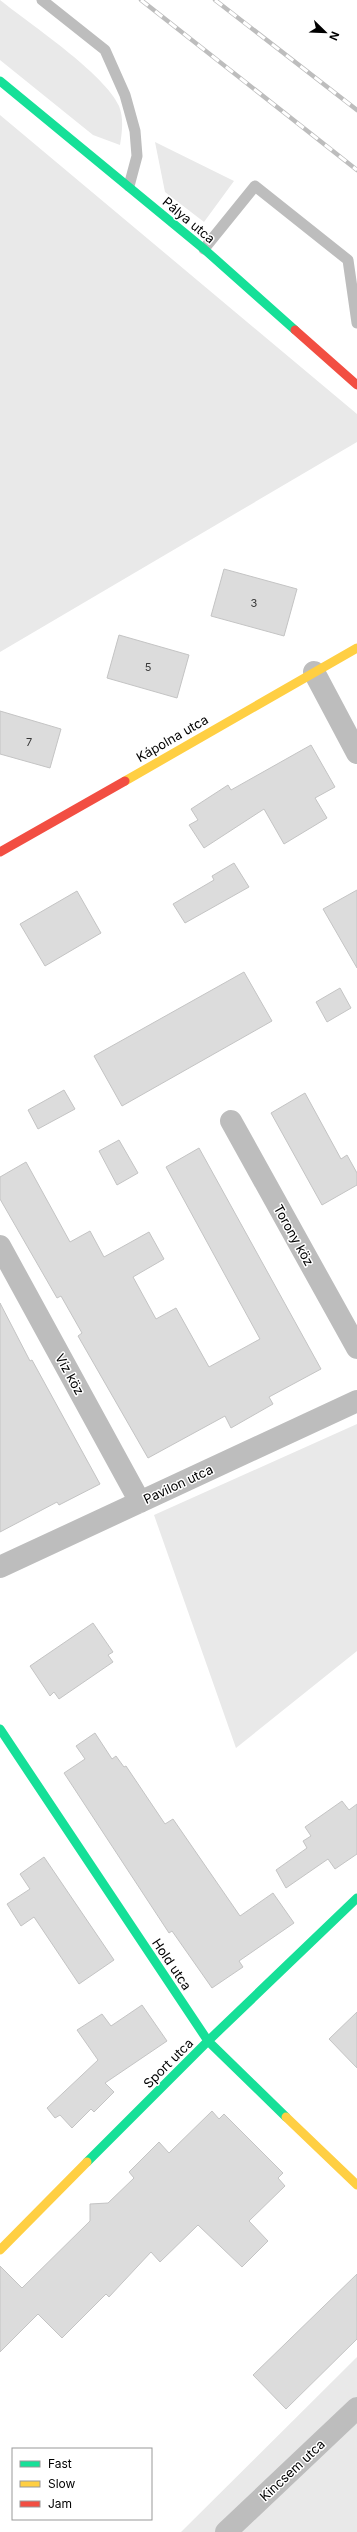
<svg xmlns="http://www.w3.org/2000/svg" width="357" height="2532" font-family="Inter,sans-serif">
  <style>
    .green { fill: #e9e9e9 }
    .building { fill: #dcdcdc; stroke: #c4c4c4 }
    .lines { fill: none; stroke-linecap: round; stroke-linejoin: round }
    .lane { stroke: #bdbdbd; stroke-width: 11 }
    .street { stroke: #bdbdbd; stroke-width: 22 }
    .fast { stroke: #16e098; stroke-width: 9 }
    .slow { stroke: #ffcf43; stroke-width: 9 }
    .jam { stroke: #f24e42; stroke-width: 9 }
    .rail-casing { stroke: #bdbdbd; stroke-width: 4.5 }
    .rail { stroke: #fff; stroke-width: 3; stroke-dasharray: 9; stroke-linecap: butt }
    .labels { text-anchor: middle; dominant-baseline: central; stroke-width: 3; stroke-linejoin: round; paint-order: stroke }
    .number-label { font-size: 11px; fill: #373737 }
    .street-label { font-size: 13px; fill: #000; stroke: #fff }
  </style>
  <rect width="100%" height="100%" fill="#fff"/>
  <path class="green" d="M 0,0 C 30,24 105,74 119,106 C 124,119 122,132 120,145 L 93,135 L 0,60 Z
    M 0,115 L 357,414 L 357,442 L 0,652 Z
    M 155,142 L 234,181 L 204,222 L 165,192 Z
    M 357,1424 L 357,1651 L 236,1748 L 154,1515 Z
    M 357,2357 L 357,2532 L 181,2532 Z"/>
  <path class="building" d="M 224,569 L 297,589 L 284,636 L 211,616 Z
    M 119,635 L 189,655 L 177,698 L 107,678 Z
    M 0,711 L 61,729 L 50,768 L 0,754 Z
    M 311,745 L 335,787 L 315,798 L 327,818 L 284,844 L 264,809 L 204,848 L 189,825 L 198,820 L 191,809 L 228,785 L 231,790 Z
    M 234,863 L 249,887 L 185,923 L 173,904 L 214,880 L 212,876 Z
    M 357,890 L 357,968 L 323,909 Z
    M 77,891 L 101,933 L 45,966 L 20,924 Z
    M 244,972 L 272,1021 L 122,1106 L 94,1056 Z
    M 340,988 L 351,1008 L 327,1022 L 316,1002 Z
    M 64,1090 L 75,1109 L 38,1129 L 28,1110 Z
    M 305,1093 L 341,1159 L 347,1155 L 357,1173 L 357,1185 L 322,1205 L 271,1113 Z
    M 119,1140 L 138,1173 L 117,1185 L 99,1151 Z
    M 199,1148 L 321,1369 L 269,1397 L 273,1404 L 231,1428 L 225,1416 L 148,1458 L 78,1336 L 82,1333 L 61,1296 L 57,1298 L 0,1199 L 0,1177 L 26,1162 L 70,1242 L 90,1231 L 104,1257 L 149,1232 L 164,1259 L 133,1277 L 156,1319 L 176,1308 L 209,1367 L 260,1339 L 166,1167 Z
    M 0,1303 L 30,1361 L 32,1360 L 100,1484 L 59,1505 L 57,1502 L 0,1532 Z
    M 93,1623 L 113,1652 L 108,1655 L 113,1662 L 59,1699 L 54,1692 L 50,1696 L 30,1666 Z
    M 95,1733 L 112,1759 L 116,1756 L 124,1767 L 126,1766 L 165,1824 L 173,1819 L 240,1916 L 273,1893 L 294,1923 L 239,1961 L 243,1967 L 212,1988 L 172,1931 L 169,1933 L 64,1773 L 85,1759 L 76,1746 Z
    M 342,1801 L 349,1810 L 357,1804 L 357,1854 L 335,1869 L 328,1859 L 286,1888 L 276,1870 L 307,1848 L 303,1841 L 311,1836 L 305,1827 Z
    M 44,1857 L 114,1960 L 79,1984 L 34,1917 L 21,1926 L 7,1904 L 30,1889 L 20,1874 Z
    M 142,2005 L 167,2041 L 105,2083 L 114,2092 L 94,2112 L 91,2109 L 72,2128 L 60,2115 L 55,2118 L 47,2108 L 98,2060 L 77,2030 L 102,2014 L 111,2026 Z
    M 357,2012 L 357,2068 L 329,2039 Z
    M 212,2111 L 219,2119 L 224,2114 L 283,2173 L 278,2178 L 285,2186 L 249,2221 L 268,2241 L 242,2267 L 198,2225 L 160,2262 L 151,2252 L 109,2297 L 106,2294 L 62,2338 L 38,2314 L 0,2352 L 0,2266 L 22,2288 L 90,2221 L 90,2204 L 108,2203 L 134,2178 L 129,2172 L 159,2142 L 169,2153 Z
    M 357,2274 L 357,2339 L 286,2409 L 253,2375 Z"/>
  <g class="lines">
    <path class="lane" d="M 42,0 L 105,50 L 125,95 L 135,131 L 137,156 L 129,186
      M 204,249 L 255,186 L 348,260 L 357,323"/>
    <path class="street" d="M 314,672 L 357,753
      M 231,1121 L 357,1348
      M 0,1246 L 140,1502
      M 0,1567 L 357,1401
      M 226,2532 L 357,2408"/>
    <path class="fast" d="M 0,81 L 204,249 L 295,330
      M 0,1729 L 208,2041 L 286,2117
      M 87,2162 L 208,2041 L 357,1898"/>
    <path class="slow" d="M 125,781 L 357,648
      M 286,2117 L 357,2185
      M 0,2250 L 87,2162"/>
    <path class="jam" d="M 295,330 L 357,385
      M 0,852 L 125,781"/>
    <g class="rail-casing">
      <path id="rail" d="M 141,0 L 357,170
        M 215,0 L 357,110"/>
    </g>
    <use href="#rail" class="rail"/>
  </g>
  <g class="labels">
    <g class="number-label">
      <text x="254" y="603">3</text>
      <text x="148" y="667">5</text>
      <text x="29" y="742">7</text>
    </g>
    <g class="street-label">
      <text transform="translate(189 220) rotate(40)">Pálya utca</text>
      <text transform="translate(172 738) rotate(-30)">Kápolna utca</text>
      <text transform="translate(294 1235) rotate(61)">Torony köz</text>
      <text transform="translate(70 1374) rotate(61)">Víz köz</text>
      <text transform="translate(178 1484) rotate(-25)">Pavilon utca</text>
      <text transform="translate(172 1964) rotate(56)">Hold utca</text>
      <text transform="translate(168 2063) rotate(-45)">Sport utca</text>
      <text transform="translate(292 2470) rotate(-43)">Kincsem utca</text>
    </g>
  </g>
  <rect x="12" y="2448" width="140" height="72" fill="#ffffff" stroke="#999999"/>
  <rect x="20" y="2461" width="20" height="6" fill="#16e098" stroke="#999999"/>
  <text x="48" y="2468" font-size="12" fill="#000000">Fast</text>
  <rect x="20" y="2481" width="20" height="6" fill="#ffcf43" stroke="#999999"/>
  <text x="48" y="2488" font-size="12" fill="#000000">Slow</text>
  <rect x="20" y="2501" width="20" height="6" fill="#f24e42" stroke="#999999"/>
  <text x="48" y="2508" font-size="12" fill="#000000">Jam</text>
  <g transform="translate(325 32) rotate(113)" stroke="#ffffff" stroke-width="3" paint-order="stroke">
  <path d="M0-3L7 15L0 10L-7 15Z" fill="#000000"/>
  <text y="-6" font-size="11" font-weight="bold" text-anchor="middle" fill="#000000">N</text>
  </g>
</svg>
